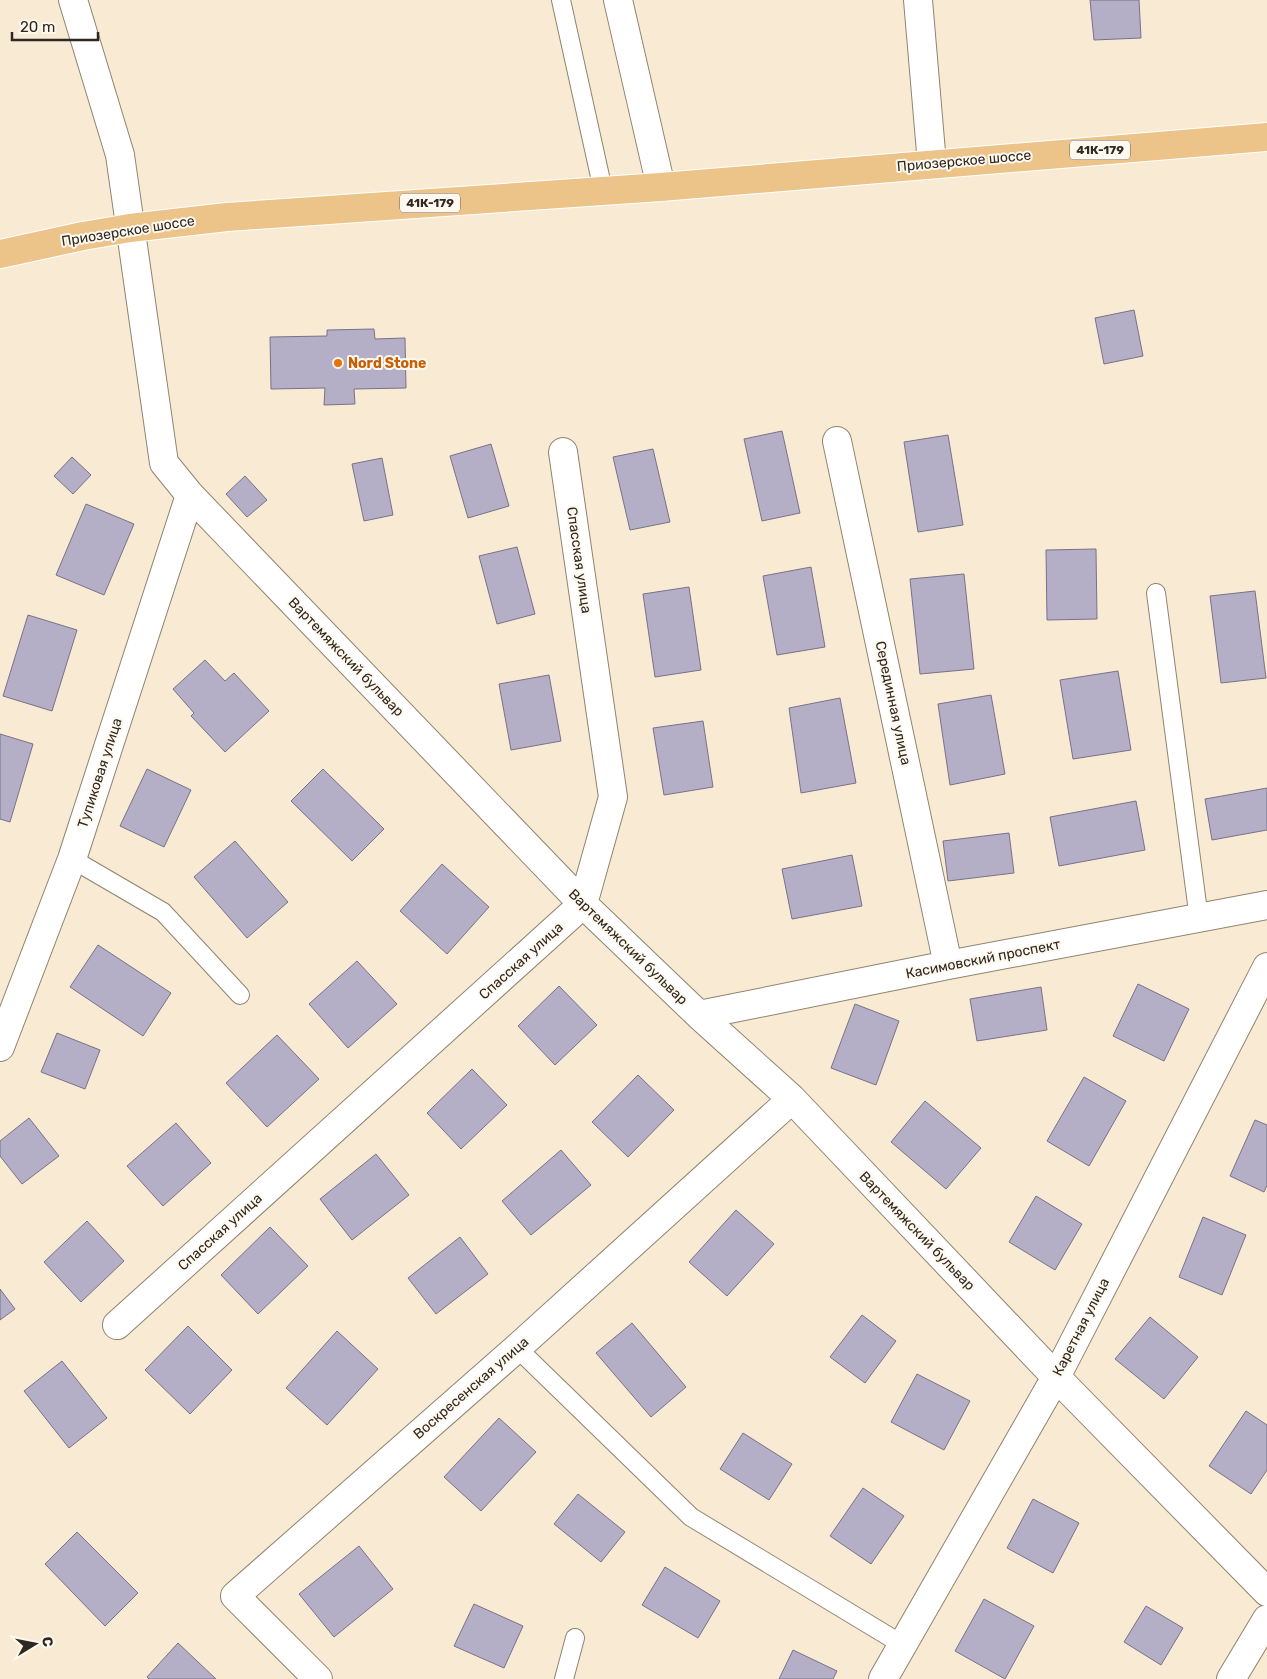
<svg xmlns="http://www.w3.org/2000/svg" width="1267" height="1679" font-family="Rubik,sans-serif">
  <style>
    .building { fill: #b4afc6; stroke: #777288 }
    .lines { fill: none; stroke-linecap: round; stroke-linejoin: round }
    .service-casing { stroke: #90836f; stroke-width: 20 }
    .minor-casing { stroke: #90836f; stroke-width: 30 }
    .primary-casing { stroke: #fff; stroke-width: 30 }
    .service { stroke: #fff; stroke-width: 18 }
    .minor { stroke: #fff; stroke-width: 28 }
    .primary { stroke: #ecc389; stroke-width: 28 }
    .food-dot { fill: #e8710a; stroke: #fef8ef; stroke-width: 2 }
    .labels { text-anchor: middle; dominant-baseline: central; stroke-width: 4; stroke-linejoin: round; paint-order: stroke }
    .shield { fill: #fef8ef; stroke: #6c665e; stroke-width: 1 }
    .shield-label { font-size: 12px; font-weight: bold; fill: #2e2820 }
    .street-label { font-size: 14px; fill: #2e2820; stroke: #fef8ef }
    .food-label { font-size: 14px; font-weight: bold; fill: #c56008; stroke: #fef8ef; text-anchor: start }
  </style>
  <rect width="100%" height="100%" fill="#f9ead4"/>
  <path class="building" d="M 1090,0 L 1139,0 L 1141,38 L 1094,40 Z
    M 1134,310 L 1143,356 L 1104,364 L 1095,318 Z
    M 374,329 L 375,339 L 405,338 L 406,388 L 354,389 L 355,404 L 324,405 L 325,388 L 271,389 L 270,337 L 327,336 L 327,330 Z
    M 782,431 L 800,513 L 762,521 L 744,439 Z
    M 948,435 L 963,525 L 918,532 L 904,442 Z
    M 491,444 L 509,506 L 468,518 L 450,456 Z
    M 653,449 L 670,522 L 630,530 L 613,457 Z
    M 72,457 L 91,475 L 73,494 L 54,476 Z
    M 382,458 L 393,515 L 364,521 L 352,464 Z
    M 245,476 L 267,500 L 247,517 L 226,494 Z
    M 86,504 L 134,524 L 104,595 L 56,575 Z
    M 517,547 L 535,614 L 497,624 L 479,556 Z
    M 1096,549 L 1097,619 L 1047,620 L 1046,550 Z
    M 811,567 L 825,647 L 777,655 L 763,576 Z
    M 964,574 L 974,669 L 920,674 L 910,579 Z
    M 689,587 L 701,670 L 655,677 L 643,594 Z
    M 1255,591 L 1266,678 L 1221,683 L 1210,596 Z
    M 28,615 L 77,630 L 52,711 L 3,696 Z
    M 205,660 L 225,681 L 234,673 L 269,711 L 225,752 L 191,716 L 194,713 L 173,689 Z
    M 1118,671 L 1131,750 L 1073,759 L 1060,680 Z
    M 549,675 L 561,741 L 511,750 L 499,684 Z
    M 991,695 L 1005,774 L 950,785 L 938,704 Z
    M 840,698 L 856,783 L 801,793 L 789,708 Z
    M 703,721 L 713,787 L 664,795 L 653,728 Z
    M 0,734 L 33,744 L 10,822 L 0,819 Z
    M 147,769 L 191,790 L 164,847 L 120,826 Z
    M 323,769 L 384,829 L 352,861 L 291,801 Z
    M 1267,788 L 1267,830 L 1212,840 L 1205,799 Z
    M 1136,801 L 1145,850 L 1059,866 L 1050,817 Z
    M 1009,833 L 1014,873 L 948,881 L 943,841 Z
    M 235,841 L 288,902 L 247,938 L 194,877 Z
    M 852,855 L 862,906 L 792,919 L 782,869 Z
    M 442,864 L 489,907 L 447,954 L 400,911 Z
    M 98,945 L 171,993 L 143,1036 L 70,987 Z
    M 357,961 L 397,1004 L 348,1048 L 309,1004 Z
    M 1138,984 L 1189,1009 L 1164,1061 L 1113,1036 Z
    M 559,986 L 597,1025 L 555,1065 L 518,1026 Z
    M 1041,987 L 1047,1030 L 977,1041 L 970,999 Z
    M 855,1004 L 899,1021 L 876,1085 L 831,1068 Z
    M 57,1033 L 100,1050 L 85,1089 L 41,1072 Z
    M 277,1035 L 319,1079 L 267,1127 L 226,1083 Z
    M 472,1069 L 507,1105 L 461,1149 L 427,1113 Z
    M 638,1075 L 674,1110 L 628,1157 L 592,1122 Z
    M 1084,1077 L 1126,1101 L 1089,1166 L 1047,1141 Z
    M 925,1101 L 981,1148 L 946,1189 L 891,1142 Z
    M 29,1118 L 59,1156 L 22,1184 L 0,1156 L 0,1141 Z
    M 1255,1120 L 1267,1125 L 1267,1185 L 1264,1192 L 1230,1176 Z
    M 176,1123 L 211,1163 L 163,1206 L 127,1166 Z
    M 561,1150 L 591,1185 L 531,1235 L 502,1201 Z
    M 376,1154 L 409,1195 L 352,1240 L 320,1199 Z
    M 1036,1196 L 1082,1224 L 1055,1270 L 1009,1242 Z
    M 736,1210 L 774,1244 L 727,1296 L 689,1262 Z
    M 1203,1217 L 1246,1235 L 1222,1295 L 1179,1277 Z
    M 87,1221 L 124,1261 L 81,1302 L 44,1262 Z
    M 270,1227 L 308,1266 L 258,1314 L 221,1275 Z
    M 460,1237 L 488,1274 L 436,1314 L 408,1278 Z
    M 0,1289 L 15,1309 L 0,1320 Z
    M 862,1315 L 896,1341 L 865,1383 L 830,1357 Z
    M 1150,1317 L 1198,1357 L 1164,1399 L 1115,1359 Z
    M 632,1323 L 686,1387 L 651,1417 L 596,1353 Z
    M 188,1326 L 232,1370 L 190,1414 L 145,1370 Z
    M 337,1331 L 378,1369 L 327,1425 L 286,1388 Z
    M 62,1361 L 107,1418 L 69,1448 L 24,1391 Z
    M 917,1374 L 970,1401 L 944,1450 L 891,1422 Z
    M 1246,1411 L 1267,1425 L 1267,1470 L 1251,1494 L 1209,1466 Z
    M 499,1418 L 536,1452 L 481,1511 L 444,1477 Z
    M 743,1433 L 792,1464 L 769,1500 L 720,1469 Z
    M 863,1488 L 904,1516 L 871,1564 L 830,1536 Z
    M 578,1494 L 625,1532 L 601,1562 L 554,1524 Z
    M 1033,1499 L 1079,1523 L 1053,1573 L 1007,1548 Z
    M 77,1532 L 138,1593 L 105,1626 L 45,1564 Z
    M 359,1546 L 393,1589 L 334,1637 L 299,1594 Z
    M 665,1567 L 720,1601 L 698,1638 L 642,1605 Z
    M 984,1599 L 1034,1626 L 1005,1679 L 955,1651 Z
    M 474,1604 L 523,1626 L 504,1668 L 454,1646 Z
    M 1146,1606 L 1183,1628 L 1161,1665 L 1124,1642 Z
    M 178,1643 L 216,1679 L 149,1679 L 147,1677 Z
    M 793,1650 L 837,1671 L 833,1679 L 779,1679 Z"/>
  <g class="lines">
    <g class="service-casing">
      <path id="service" d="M 561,0 L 603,190
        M 1156,593 L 1199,919
        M 72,859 L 163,912 L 240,995
        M 517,1348 L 691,1517 L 903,1645
        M 564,1679 L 575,1638"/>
    </g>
    <g class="minor-casing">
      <path id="minor" d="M 73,0 L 120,155 L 164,463 L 190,495 L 583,904 L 699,1015 L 792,1099 L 1056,1377 L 1267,1592
        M 618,0 L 661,187
        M 918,0 L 932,164
        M 837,441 L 948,965
        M 699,1015 L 948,965 L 1267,905
        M 0,1047 L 72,859 L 190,495
        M 117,1325 L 583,904 L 613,797 L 563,452
        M 318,1679 L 235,1596 L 517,1348 L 792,1099
        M 883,1679 L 1056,1377 L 1267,967
        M 1231,1679 L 1267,1619"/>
    </g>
    <g class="primary-casing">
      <path id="primary" d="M 0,254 L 83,236 L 130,228 L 227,217 L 661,187 L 1267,137"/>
    </g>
    <use href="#service" class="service"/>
    <use href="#minor" class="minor"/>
    <use href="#primary" class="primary"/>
  </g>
  <circle class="food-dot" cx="338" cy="363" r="5"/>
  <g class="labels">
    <g class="shield">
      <rect x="1070" y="140.5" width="60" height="19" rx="4"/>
      <rect x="400" y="193.5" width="60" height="19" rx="4"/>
    </g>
    <g class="shield-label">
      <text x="1100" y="150">41К-179</text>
      <text x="430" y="203">41К-179</text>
    </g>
    <g class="street-label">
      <text transform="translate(964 161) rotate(-5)">Приозерское шоссе</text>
      <text transform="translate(128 231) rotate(-9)">Приозерское шоссе</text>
      <text transform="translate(579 560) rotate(82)">Спасская улица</text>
      <text transform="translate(346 657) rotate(46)">Вартемяжский бульвар</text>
      <text transform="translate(893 703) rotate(78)">Серединная улица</text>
      <text transform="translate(100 773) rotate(-72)">Тупиковая улица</text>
      <text transform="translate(628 947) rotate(44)">Вартемяжский бульвар</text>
      <text transform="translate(983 959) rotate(-11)">Касимовский проспект</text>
      <text transform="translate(521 961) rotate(-42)">Спасская улица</text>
      <text transform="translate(917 1231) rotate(46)">Вартемяжский бульвар</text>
      <text transform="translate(220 1232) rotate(-42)">Спасская улица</text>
      <text transform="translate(1081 1327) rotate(-63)">Каретная улица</text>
      <text transform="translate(471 1388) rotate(-41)">Воскресенская улица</text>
    </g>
    <g class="food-label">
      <text x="348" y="363">Nord Stone</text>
    </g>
  </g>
  <g transform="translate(35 1644) rotate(80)" stroke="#fef8ef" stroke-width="4" paint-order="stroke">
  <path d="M0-4L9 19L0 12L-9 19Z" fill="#2e2820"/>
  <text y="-8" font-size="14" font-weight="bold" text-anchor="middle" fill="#2e2820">С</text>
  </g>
  <path d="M12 32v8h86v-8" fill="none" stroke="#2e2820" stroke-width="2.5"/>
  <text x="20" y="32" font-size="15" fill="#2e2820" stroke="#fef8ef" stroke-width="4" paint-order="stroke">20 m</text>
</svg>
